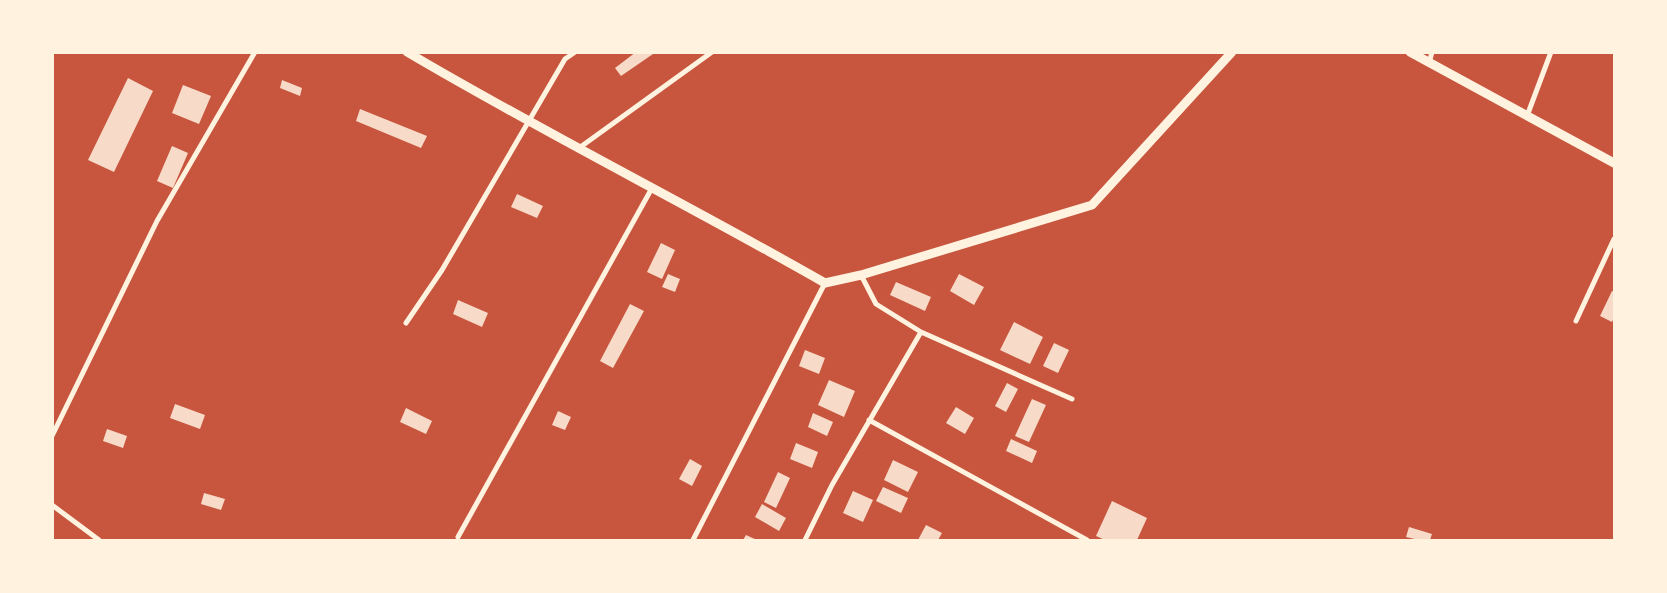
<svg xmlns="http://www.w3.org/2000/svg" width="1667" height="593" font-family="Commissioner,sans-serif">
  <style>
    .building { fill: #f7dbc8 }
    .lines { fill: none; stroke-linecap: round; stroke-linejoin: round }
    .minor { stroke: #fff3e0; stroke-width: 5 }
    .tertiary { stroke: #fff3e0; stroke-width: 9 }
  </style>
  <rect width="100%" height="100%" fill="#c8553d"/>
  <path class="building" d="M 636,52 L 653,54 L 621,76 L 615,68 Z
    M 128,78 L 153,91 L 114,172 L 88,160 Z
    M 282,80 L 302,88 L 300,96 L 280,88 Z
    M 183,85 L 211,96 L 199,124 L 172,113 Z
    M 360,109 L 427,136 L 421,148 L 356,121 Z
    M 172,146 L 188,153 L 173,188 L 157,181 Z
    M 517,194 L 543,206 L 537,218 L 511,207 Z
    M 661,243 L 675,250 L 662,279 L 647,272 Z
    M 668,274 L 680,279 L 675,292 L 662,287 Z
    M 959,274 L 984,287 L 974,305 L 950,291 Z
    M 896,282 L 931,297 L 925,311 L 890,295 Z
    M 1612,291 L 1614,292 L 1614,317 L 1612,322 L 1600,316 Z
    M 458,300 L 488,313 L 482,327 L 453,314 Z
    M 630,304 L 644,311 L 613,368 L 600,361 Z
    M 1014,322 L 1043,337 L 1030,364 L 1000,350 Z
    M 1054,343 L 1069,350 L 1058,373 L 1043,366 Z
    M 805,350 L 825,358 L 819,374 L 799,366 Z
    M 829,380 L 855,391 L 844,417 L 818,405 Z
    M 1007,383 L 1018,389 L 1006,412 L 995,406 Z
    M 1032,399 L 1046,405 L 1029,442 L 1015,436 Z
    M 175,404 L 205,415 L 200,429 L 170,418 Z
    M 956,407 L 974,418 L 965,434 L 946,423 Z
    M 406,408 L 432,421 L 426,434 L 400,422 Z
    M 558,411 L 571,417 L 565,430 L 552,425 Z
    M 813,413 L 833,422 L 827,436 L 808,427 Z
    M 107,429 L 127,436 L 123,448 L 103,441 Z
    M 1011,439 L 1037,451 L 1032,463 L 1006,451 Z
    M 796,443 L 818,452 L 812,468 L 790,459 Z
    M 690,459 L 702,466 L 692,486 L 679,479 Z
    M 893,460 L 918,472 L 908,492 L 884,480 Z
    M 778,472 L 790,478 L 776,508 L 764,502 Z
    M 883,487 L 908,498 L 901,513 L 876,501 Z
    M 853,491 L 873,500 L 863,522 L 843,513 Z
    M 204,493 L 225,499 L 221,510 L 201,504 Z
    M 1112,501 L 1147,518 L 1137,540 L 1105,540 L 1096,536 Z
    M 762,504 L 786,518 L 779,531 L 755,517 Z
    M 926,525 L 942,533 L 938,540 L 918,540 Z
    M 1409,527 L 1432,534 L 1430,540 L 1419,540 L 1406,537 Z
    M 746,535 L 757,540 L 743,540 Z"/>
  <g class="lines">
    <path class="minor" d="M 1429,63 L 1432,52
      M 1527,116 L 1551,52
      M 579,148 L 712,52
      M 861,275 L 876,304 L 921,332 L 1072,399
      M 1576,321 L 1614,239
      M 406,323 L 442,270 L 565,59 L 575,52
      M 869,420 L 1087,540
      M 52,436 L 157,221 L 255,52
      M 52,505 L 99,540
      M 458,537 L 652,188
      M 693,540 L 825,283
      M 805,540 L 832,485 L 921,332"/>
    <path class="tertiary" d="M 407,52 C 544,133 687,204 825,283 L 861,275 L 1092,205 L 1232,52
      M 1410,52 L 1614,163"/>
  </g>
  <rect width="1667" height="593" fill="none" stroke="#fff3e0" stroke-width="108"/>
</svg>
